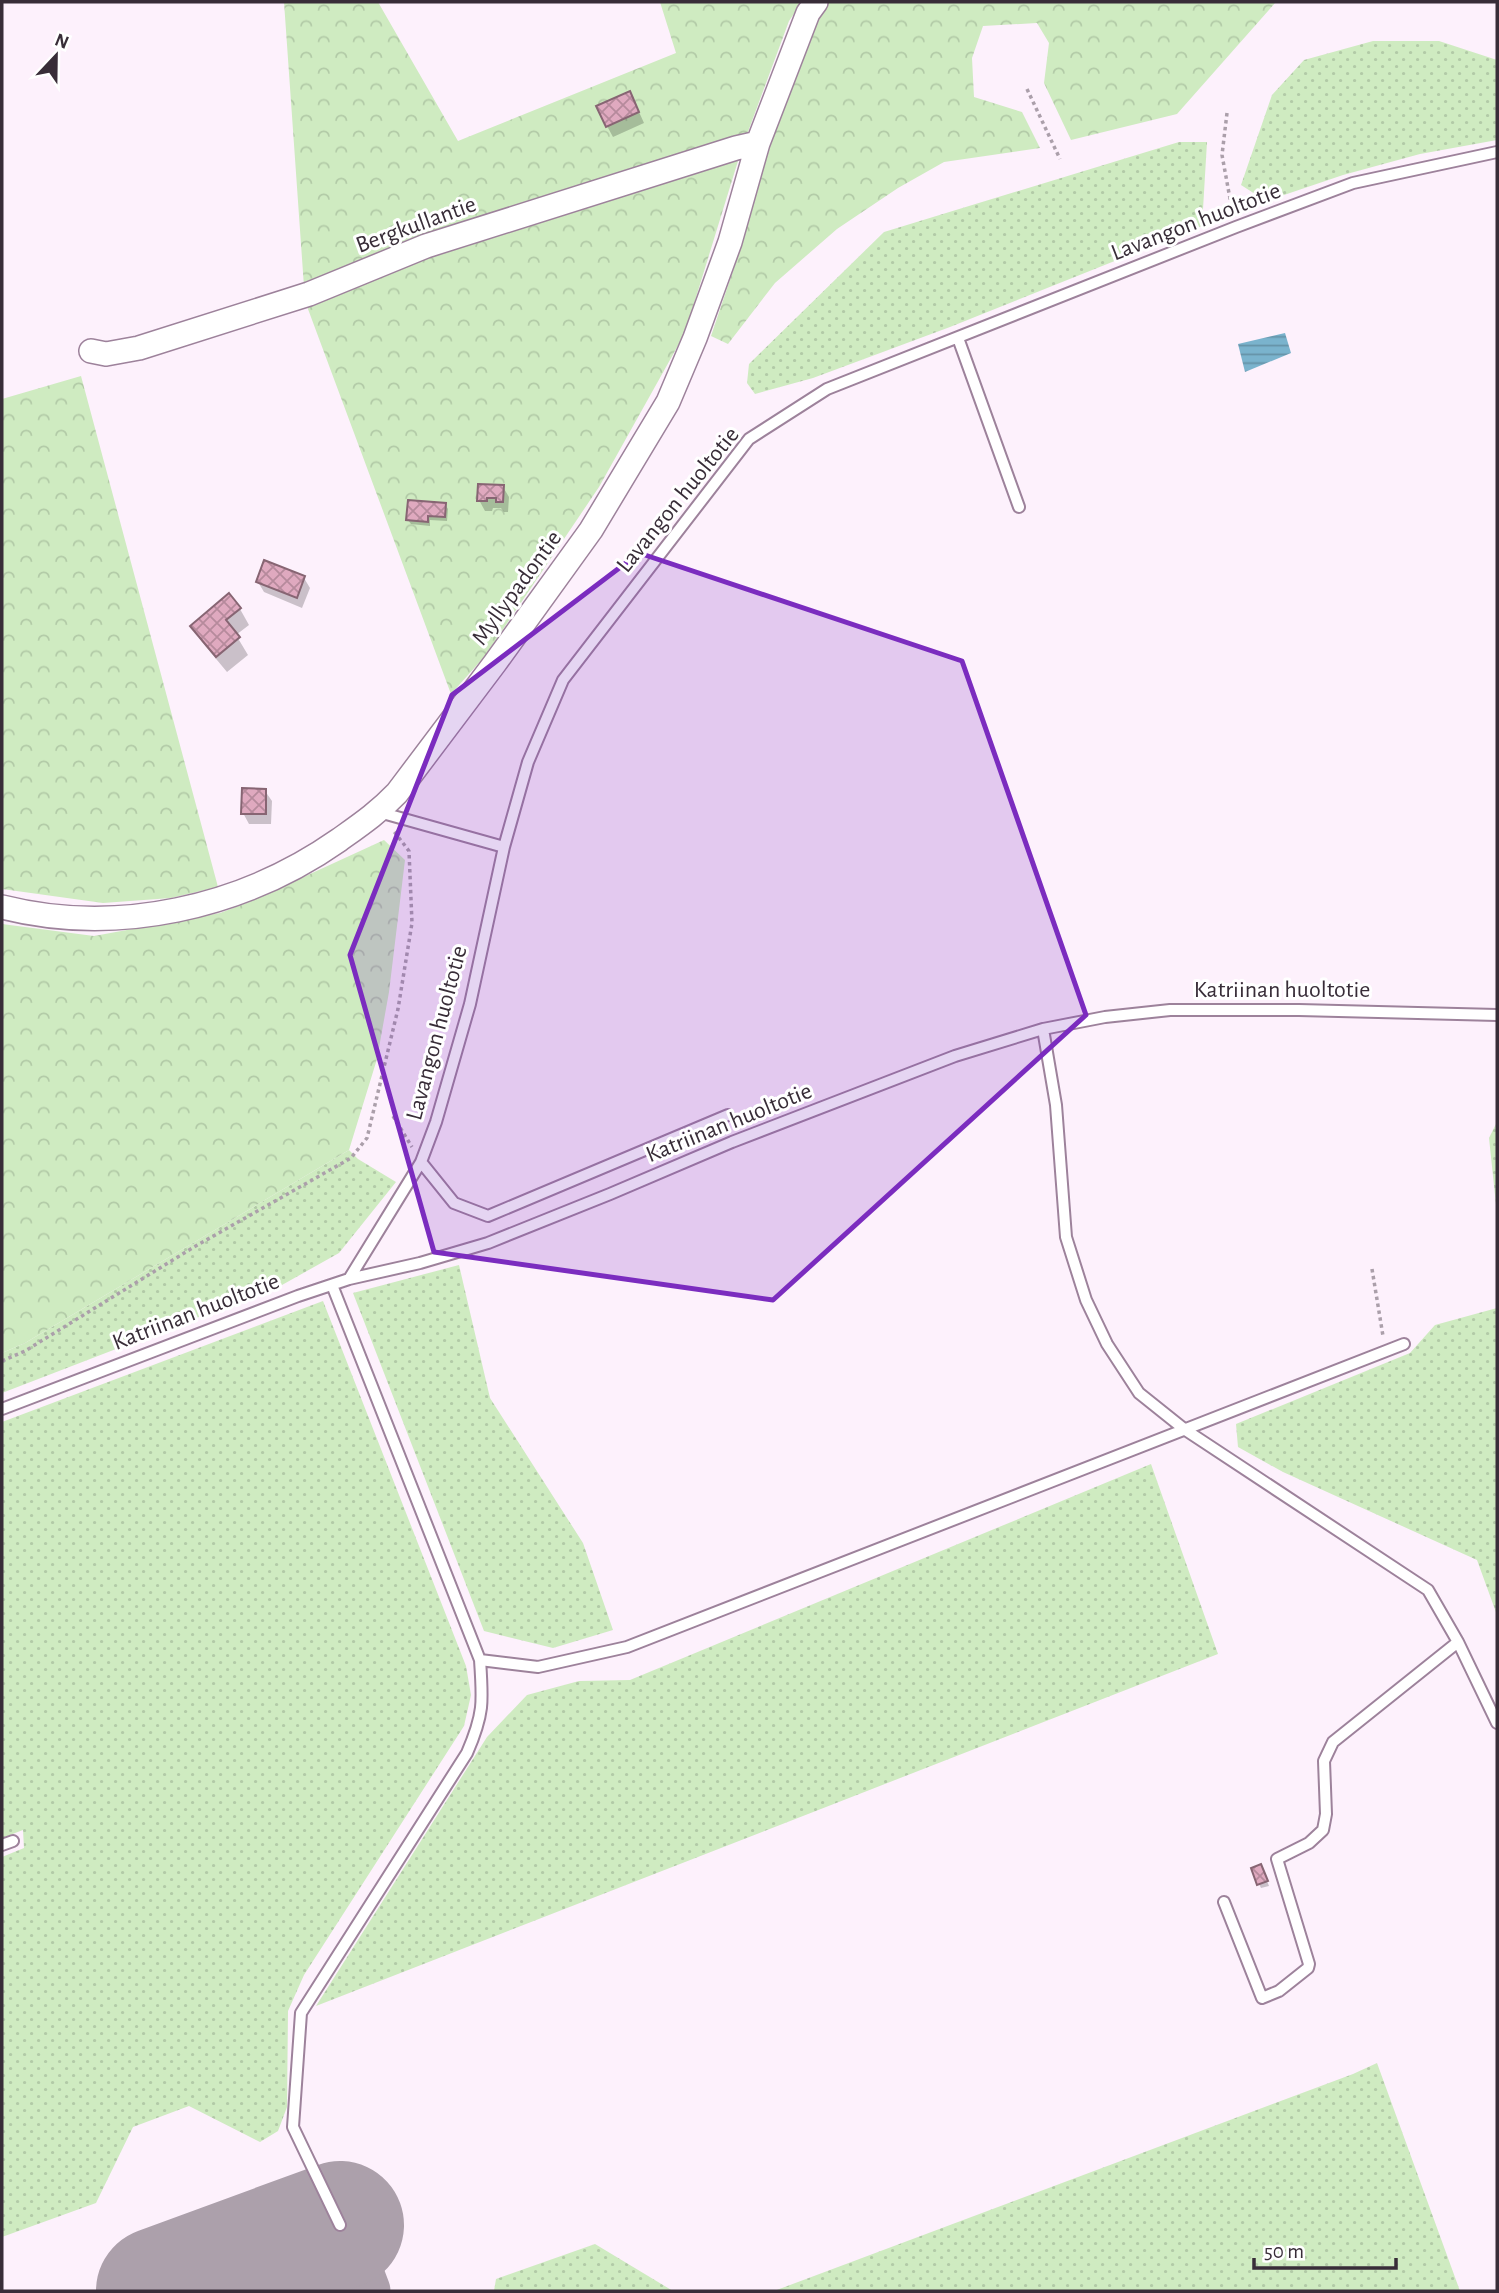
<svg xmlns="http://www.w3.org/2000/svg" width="1499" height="2293" font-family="'Alegreya Sans',sans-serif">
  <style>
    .grass { fill: url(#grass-dots) }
    .forest { fill: url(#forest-crowns) }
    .water { fill: url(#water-rules) }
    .shadow { fill: #0003 }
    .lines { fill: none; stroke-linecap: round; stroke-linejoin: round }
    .taxiway { stroke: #aca0ab; stroke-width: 51 }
    .runway { stroke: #aca0ab; stroke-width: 128 }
    .building { fill: url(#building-cross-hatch); stroke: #876573; stroke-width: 2 }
    .service-casing { stroke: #9d829b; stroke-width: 14 }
    .minor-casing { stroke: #9d829b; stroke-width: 26 }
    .path { stroke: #ab9faa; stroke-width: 3.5; stroke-dasharray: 3.5 3.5; stroke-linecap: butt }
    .service { stroke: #fff; stroke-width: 10 }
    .minor { stroke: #fff; stroke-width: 23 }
    .marked { fill: #7b2cbf; fill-opacity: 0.2; stroke: #7b2cbf; stroke-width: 5; stroke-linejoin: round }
    .labels { text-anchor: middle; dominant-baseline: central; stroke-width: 6; stroke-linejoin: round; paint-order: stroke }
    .street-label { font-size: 24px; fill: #382d38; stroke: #fff }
  </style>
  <defs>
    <pattern id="grass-dots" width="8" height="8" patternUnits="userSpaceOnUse" patternTransform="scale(1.75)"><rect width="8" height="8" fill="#cfebc1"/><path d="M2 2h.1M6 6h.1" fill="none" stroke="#b2caa7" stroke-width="1.8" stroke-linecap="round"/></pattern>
    <pattern id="forest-crowns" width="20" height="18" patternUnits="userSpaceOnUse" patternTransform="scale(1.75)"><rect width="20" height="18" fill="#cfebc1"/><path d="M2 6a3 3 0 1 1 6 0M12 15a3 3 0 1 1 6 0" fill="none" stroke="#b2caa7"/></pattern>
    <pattern id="water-rules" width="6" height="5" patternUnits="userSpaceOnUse" patternTransform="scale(1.75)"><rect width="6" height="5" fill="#7ab3cd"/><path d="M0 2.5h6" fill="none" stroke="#6592a7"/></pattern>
    <pattern id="building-cross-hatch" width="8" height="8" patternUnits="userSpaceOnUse" patternTransform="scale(1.75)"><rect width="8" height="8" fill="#dfa9bf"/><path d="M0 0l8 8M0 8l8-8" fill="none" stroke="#b68a9c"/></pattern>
  </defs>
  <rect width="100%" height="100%" fill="#fdf1fc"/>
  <path class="grass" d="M 1373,41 L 1439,41 L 1497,60 L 1497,140 L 1420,154 L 1343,175 L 1266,201 L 1241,185 L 1272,95 L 1304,60 Z
    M 1179,142 L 1207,142 L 1202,226 L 950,327 L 813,378 L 755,394 L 747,383 L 749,364 L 884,232 Z
    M 1497,1122 L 1497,1214 L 1489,1138 Z
    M 349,1150 L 358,1159 L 396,1182 L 339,1253 L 282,1285 L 2,1393 L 2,1353 L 25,1343 Z
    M 459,1265 L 490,1398 L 583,1543 L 613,1630 L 553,1648 L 484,1631 L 353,1293 Z
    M 323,1301 L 466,1666 L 471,1695 L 464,1726 L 304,1975 L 288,2011 L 287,2107 L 278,2131 L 260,2142 L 189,2106 L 133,2127 L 96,2203 L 2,2237 L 2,1857 L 24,1848 L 23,1830 L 2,1838 L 2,1422 Z
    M 1497,1308 L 1497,1615 L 1477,1560 L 1283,1472 L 1238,1447 L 1236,1424 L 1410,1353 L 1435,1325 Z
    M 1151,1464 L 1218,1654 L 316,2006 L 487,1737 L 527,1695 L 579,1681 L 630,1680 Z
    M 1377,2063 L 1460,2291 L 774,2291 L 1353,2074 Z
    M 595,2244 L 673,2291 L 494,2291 L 496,2279 Z"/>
  <path class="forest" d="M 284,2 L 378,2 L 458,141 L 676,53 L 660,2 L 802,2 L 789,21 L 742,148 L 685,333 L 599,487 L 485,656 L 451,694 L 305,301 Z
    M 827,2 L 1280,2 L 1275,3 L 1177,114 L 1071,140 L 1044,83 L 1049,43 L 1037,23 L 983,26 L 972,58 L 974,97 L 1022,112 L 1040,148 L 944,162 L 898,188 L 837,229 L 775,283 L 728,344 L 711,336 L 737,259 L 769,143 L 815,20 Z
    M 81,376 L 218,887 L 171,898 L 103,903 L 2,889 L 2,399 Z
    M 384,840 L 405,860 L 389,992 L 377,1059 L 349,1150 L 25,1343 L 2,1353 L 2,924 L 94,936 L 220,913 L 249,902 Z"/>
  <path class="water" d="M 1285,333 L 1291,353 L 1245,372 L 1238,344 Z"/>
  <path class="shadow" d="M 635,103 L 644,123 L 613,137 L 607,126 Z
    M 503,487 L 509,497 L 508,512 L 504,512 L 501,508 L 493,508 L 492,511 L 485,511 L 479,500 Z
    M 445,504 L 448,509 L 447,521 L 430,520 L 430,526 L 411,524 L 408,520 Z
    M 304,578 L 310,588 L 302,608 L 264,592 L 258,582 Z
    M 240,609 L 249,625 L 236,635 L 248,655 L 227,672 L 202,642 L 192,626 Z
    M 265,791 L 272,801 L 271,824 L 249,824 L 243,813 Z
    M 1263,1871 L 1269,1886 L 1261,1888 L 1259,1884 Z"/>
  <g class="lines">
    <path class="taxiway" d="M 340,2225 L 365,2291
      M 172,2291 C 215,2286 259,2280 302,2291"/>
    <path class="runway" d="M 160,2291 L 340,2225"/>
  </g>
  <path class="building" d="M 630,91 L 639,112 L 606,127 L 596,106 Z
    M 478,484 L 504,485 L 503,502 L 496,502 L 496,498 L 487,498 L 487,501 L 477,501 Z
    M 408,500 L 446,503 L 445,517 L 428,516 L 428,522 L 406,520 Z
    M 264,560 L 305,576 L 297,598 L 256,582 Z
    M 229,593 L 241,608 L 226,620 L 240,637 L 216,657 L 190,626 Z
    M 242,788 L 266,789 L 266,814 L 241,814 Z
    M 1261,1864 L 1268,1881 L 1257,1885 L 1251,1868 Z"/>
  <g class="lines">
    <g class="service-casing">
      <path id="service" d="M 958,338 L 1019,507
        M 379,812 L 504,847
        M 1043,1029 L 1056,1105 L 1066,1237 L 1086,1300 L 1107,1344 L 1139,1393 L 1184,1429 L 1428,1590 L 1458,1642
        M 421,1162 L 454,1203 L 488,1216 L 728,1115
        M 349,1279 L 421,1162 L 436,1122 L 470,1004 L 504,847 L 528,762 L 563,680 L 749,439 L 827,389 L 1236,227 L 1353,183 L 1497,152
        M 332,1285 L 480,1660 C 483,1702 484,1714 467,1753 L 301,2013 L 293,2127 L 340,2225
        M 2,1409 L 298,1296 L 349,1279 L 420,1263 L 488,1243 L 610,1194 L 732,1142 L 955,1056 L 1043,1029 L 1105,1017 L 1170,1010 L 1299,1010 L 1497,1015
        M 480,1660 L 538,1667 L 627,1647 L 1404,1344
        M 2,1845 L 13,1841
        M 1224,1902 L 1262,1998 L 1279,1991 L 1308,1968 L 1309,1964 L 1277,1859 L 1309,1843 L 1323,1830 L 1326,1814 L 1324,1761 L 1333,1742 L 1458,1642 L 1497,1723"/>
    </g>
    <g class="minor-casing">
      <path id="minor" d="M 91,351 L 106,354 L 139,348 L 309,294 L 426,246 L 736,148 L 758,143
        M 2,907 C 117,936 242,908 339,840 C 360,825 379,812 397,793 L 495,663 L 591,530 L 668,402 L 695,338 L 730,242 L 758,143 L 808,13 L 816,2"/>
    </g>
    <path class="path" d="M 1027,89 L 1060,159
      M 1227,113 L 1222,155 L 1233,215
      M 393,1116 L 412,1147
      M 1372,1269 L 1383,1336
      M 2,1361 L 25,1351 L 194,1247 L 351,1158 L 367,1138 L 398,1009 L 412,923 L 409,851 L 393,830"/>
    <use href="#service" class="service"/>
    <use href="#minor" class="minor"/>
  </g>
  <path class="marked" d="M 639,553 L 962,661 L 1086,1015 L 773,1300 L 434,1252 L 350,955 L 452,695 Z"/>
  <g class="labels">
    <g class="street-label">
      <text transform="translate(1196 222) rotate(-21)">Lavangon huoltotie</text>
      <text transform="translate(416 225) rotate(-20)">Bergkullantie</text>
      <text transform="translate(678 500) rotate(-51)">Lavangon huoltotie</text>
      <text transform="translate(517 588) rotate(-54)">Myllypadontie</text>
      <text x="1282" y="990">Katriinan huoltotie</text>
      <text transform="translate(437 1033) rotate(-75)">Lavangon huoltotie</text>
      <text transform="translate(729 1123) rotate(-22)">Katriinan huoltotie</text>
      <text transform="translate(196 1312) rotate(-21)">Katriinan huoltotie</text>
    </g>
  </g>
  <rect width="1499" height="2293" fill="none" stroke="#382d38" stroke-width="7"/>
  <g transform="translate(56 56) rotate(22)" stroke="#ffffff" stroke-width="5" paint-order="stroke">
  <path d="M0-5L12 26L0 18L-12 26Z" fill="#382d38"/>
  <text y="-10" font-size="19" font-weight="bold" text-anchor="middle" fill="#382d38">N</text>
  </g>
  <path d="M1254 2258v10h142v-10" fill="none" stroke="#382d38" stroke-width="3.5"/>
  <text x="1264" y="2258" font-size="21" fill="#382d38" stroke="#ffffff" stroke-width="5" paint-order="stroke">50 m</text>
</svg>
